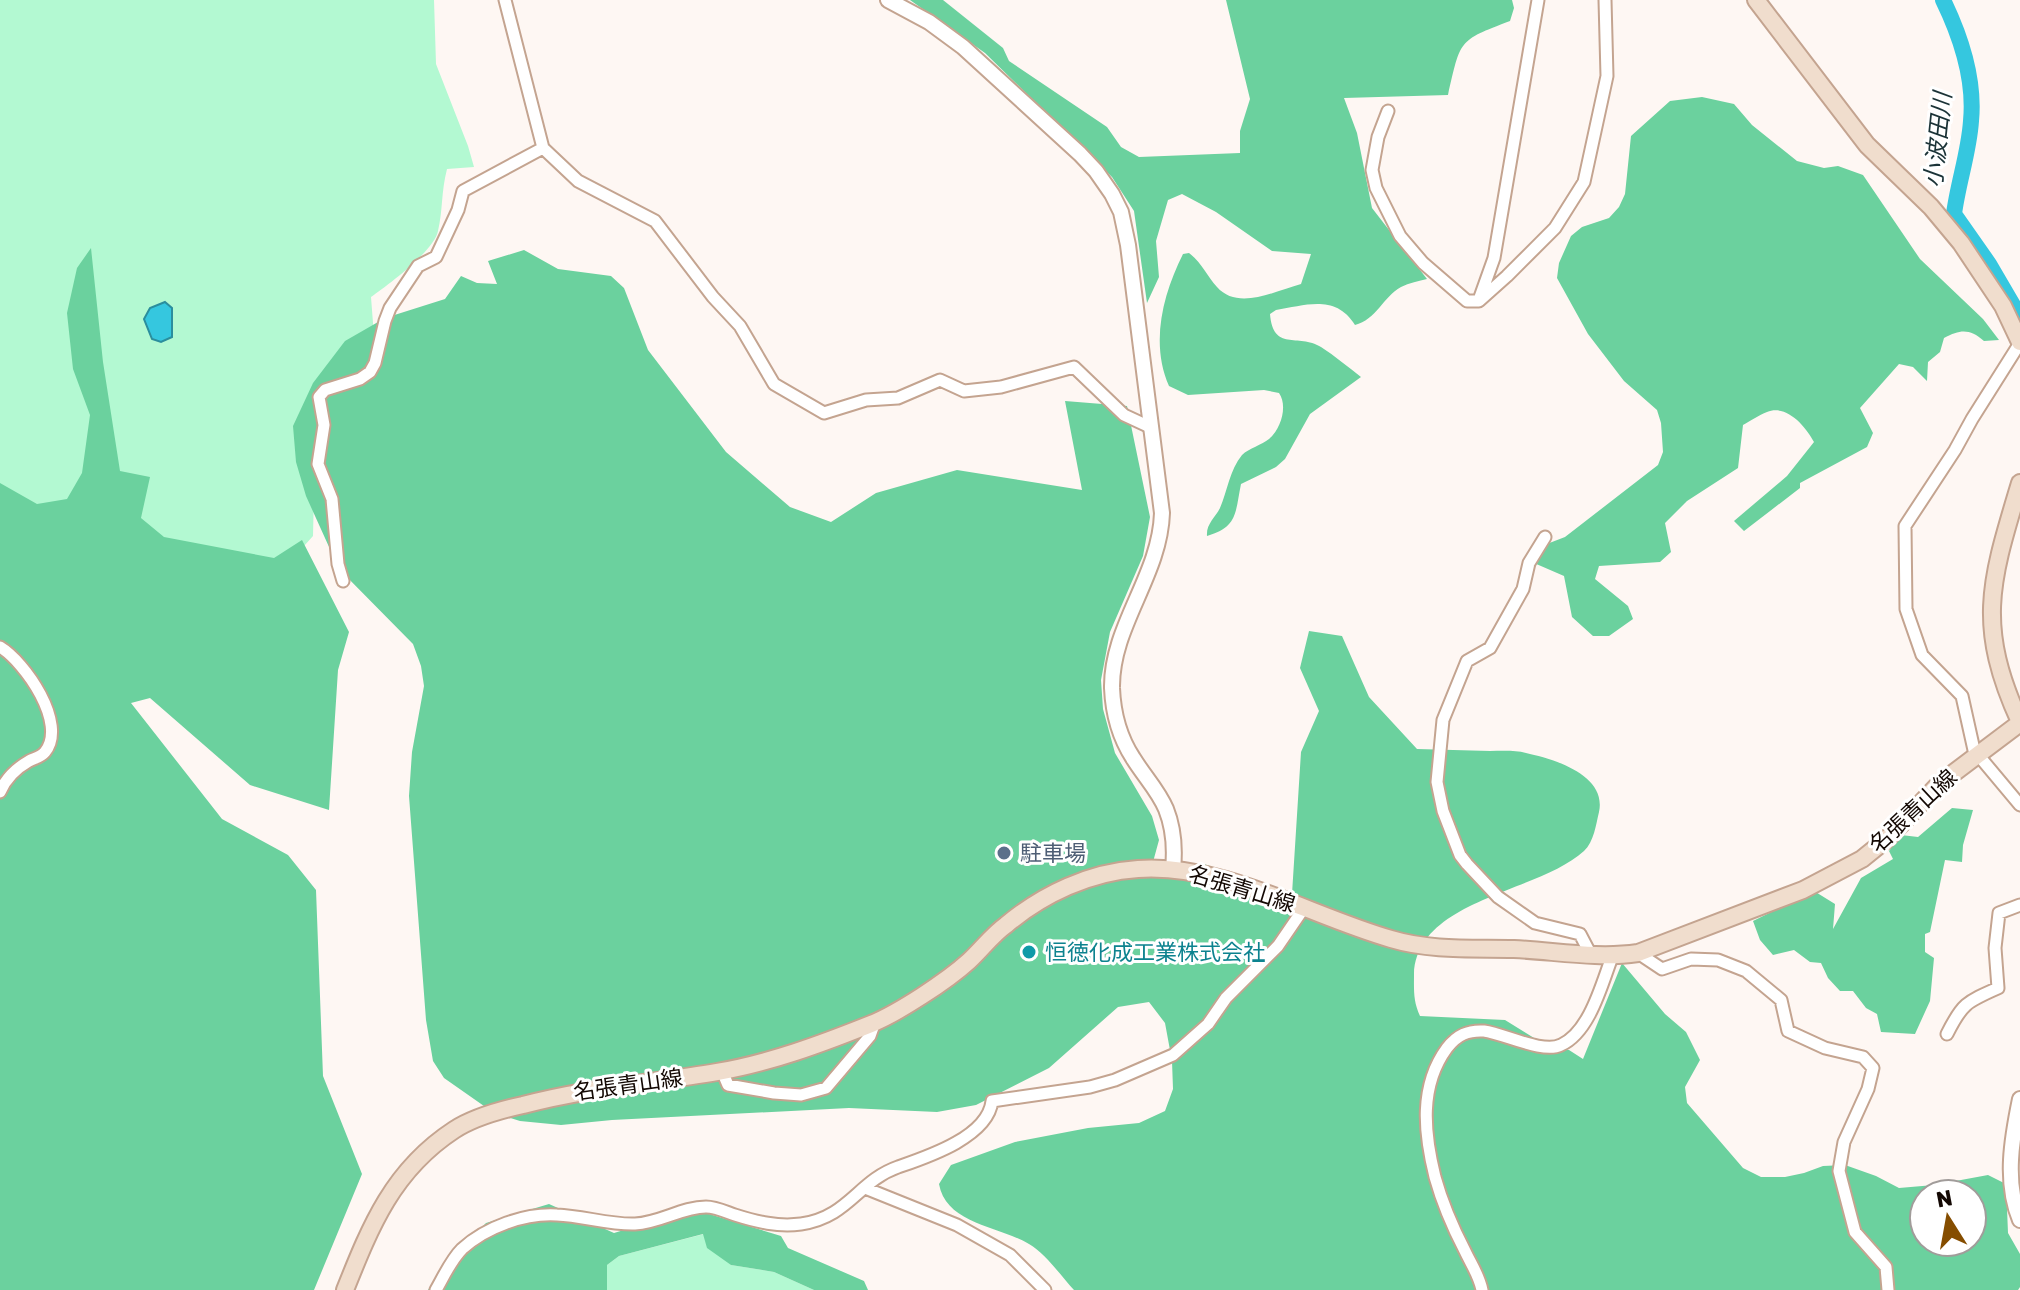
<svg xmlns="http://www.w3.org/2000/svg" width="2020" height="1290" font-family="Rubik,'Noto Sans JP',sans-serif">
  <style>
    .green { fill: #b3f9d2 }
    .forest { fill: #6bd19e; fill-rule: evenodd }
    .water { fill: #35c7df; stroke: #2b8e9d; stroke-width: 2 }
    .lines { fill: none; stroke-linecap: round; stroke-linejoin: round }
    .river { stroke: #35c7df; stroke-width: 16 }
    .minor-casing { stroke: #c4a490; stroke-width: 15 }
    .tertiary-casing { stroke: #c4a490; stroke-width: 18 }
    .secondary-casing { stroke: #c4a490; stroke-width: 20 }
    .minor { stroke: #fff; stroke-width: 11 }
    .tertiary { stroke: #fff; stroke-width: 14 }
    .secondary { stroke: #f0ddcd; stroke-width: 16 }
    .service-dot { fill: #5c6f8a; stroke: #fff; stroke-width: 3 }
    .culture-dot { fill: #0f9aa8; stroke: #fff; stroke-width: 3 }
    .labels { text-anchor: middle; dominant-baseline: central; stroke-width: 6; stroke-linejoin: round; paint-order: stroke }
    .street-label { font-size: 22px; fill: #130803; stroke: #fff }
    .service-label { font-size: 22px; fill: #4e5e75; stroke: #fff; text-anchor: start }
    .culture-label { font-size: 22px; fill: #0d838f; stroke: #fff; text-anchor: start }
    .water-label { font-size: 24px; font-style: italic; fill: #1b3337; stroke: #fff }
  </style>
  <rect width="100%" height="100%" fill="#fef7f3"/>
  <path class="green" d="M 0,0 L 434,0 L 436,64 L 468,146 L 474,167 L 447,169 C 441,192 443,210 438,231 C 434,251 388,285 371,297 L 374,336 L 314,493 L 313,536 L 295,556 L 266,568 L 0,503 Z
    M 704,1234 L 731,1265 L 774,1272 L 814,1290 L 607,1290 L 607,1265 L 619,1256 Z"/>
  <path class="forest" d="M 910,0 L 943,0 L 1003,48 L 1009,61 L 1107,127 L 1121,147 L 1139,157 L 1240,153 L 1240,131 L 1250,99 L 1226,0 L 1512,0 L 1514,8 L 1510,21 C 1457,41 1461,40 1448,95 L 1344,98 L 1357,133 L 1372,208 L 1427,279 C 1419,281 1409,283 1401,287 C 1383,297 1376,320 1355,325 C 1336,294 1306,305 1276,310 L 1270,314 C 1273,352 1298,333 1321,347 C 1335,356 1348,367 1361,377 L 1310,414 L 1285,459 L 1276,467 L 1241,484 C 1235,513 1238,527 1207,536 C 1206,524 1215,518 1220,508 C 1227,492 1230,469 1242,455 C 1249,448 1262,445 1269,439 C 1281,429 1288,406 1279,393 L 1264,390 L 1188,395 L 1169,386 C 1150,343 1163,294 1183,254 L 1189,253 C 1202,263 1207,276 1217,287 C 1238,311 1275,291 1301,284 L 1311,254 L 1272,251 L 1216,212 L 1182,194 L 1168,200 L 1156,241 L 1159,277 L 1147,303 L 1134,211 L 1112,177 L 985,53 Z
    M 1702,97 L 1734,104 L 1752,125 L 1797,161 L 1824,168 L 1838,166 L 1863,175 L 1920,259 L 1983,319 L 1999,340 L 1984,341 C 1970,329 1961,329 1944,338 L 1940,352 L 1928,362 L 1927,381 L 1913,367 L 1899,364 L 1860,408 L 1873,433 L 1867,447 L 1800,483 L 1800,488 L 1744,531 L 1734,521 L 1787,476 L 1814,442 C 1806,427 1787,404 1767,412 C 1759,415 1750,421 1743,425 L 1738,468 L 1687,501 L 1665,523 L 1671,552 L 1660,562 L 1599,566 L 1595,579 L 1628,606 L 1633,619 L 1609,636 L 1593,636 L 1572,617 L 1564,576 L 1534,563 L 1539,547 L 1565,537 L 1658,465 L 1663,452 L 1661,423 L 1657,410 L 1624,381 L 1588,334 L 1557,278 L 1559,263 L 1571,236 L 1582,227 L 1609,218 L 1619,207 L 1625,194 L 1631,136 L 1670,101 Z
    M 91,248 L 103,362 L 120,471 L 150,477 L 141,518 L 164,537 L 274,558 L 302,540 L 349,632 L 338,670 L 329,810 L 250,785 L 150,698 L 131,703 L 222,819 L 288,855 L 316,890 L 323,1076 L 362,1174 L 314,1290 L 0,1290 L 0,483 L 37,504 L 67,499 L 82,473 L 90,415 L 73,369 L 67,313 L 77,268 Z
    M 524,250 L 558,269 L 611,276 L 624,288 L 648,350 L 726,452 L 790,507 L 831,522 L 876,493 L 957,470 L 1082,490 L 1065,401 L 1127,406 L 1150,517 L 1143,556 L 1110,632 L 1101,680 L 1103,709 L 1115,753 L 1152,816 L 1159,840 L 1153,862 L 1204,864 L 1292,894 L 1301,752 L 1319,711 L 1300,668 L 1309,631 L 1342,636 L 1369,697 L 1417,749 C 1441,750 1465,750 1490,751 C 1502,751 1515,750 1526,753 C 1554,759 1607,775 1599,812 C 1596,824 1594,842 1584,851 C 1538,893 1417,899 1414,974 C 1414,990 1413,1001 1420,1016 L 1505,1020 L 1550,1048 L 1569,1050 L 1583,1059 L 1622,963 L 1665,1014 L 1686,1032 L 1700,1060 L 1685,1087 L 1687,1103 L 1743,1168 L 1761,1177 L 1785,1177 L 1804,1173 L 1823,1166 L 1845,1165 L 1876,1176 L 1899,1188 L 1934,1185 L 1988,1175 L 2006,1184 L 2008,1233 L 2020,1254 L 2020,1287 L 2018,1290 L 1074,1290 C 1061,1276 1046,1254 1029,1244 C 999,1226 946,1224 939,1184 L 951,1165 L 1015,1142 L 1088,1128 L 1139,1123 L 1165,1111 L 1173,1089 L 1172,1061 L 1165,1023 L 1149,1002 L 1118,1007 L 1049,1068 L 976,1105 L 937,1112 L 849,1108 L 612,1120 L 561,1125 L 520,1121 L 494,1113 L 444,1078 L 433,1061 L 426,1020 L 409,796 L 412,752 L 424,686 L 421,666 L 413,644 L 339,569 L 306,496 L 296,462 L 293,426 L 313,383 L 345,341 L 385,318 L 445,299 L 461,276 L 477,283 L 497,284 L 488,261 ZM 1924,1194 L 1972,1194 L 1972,1242 L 1924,1242 Z
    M 1952,808 L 1973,810 L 1963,845 L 1962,862 L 1945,860 L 1930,932 L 1925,934 L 1925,952 L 1934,958 L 1930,1001 L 1915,1034 L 1881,1032 L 1877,1014 L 1866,1008 L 1853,991 L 1840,991 L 1828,978 L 1821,963 L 1810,962 L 1794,950 L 1773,955 L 1760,940 L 1753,921 L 1814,891 L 1835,904 L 1833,929 L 1861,878 L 1893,859 L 1889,851 L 1901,835 L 1918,837 Z
    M 549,1204 L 614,1233 L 693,1209 L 781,1236 L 788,1248 L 864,1281 L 868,1290 L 814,1290 L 774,1272 L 731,1265 L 707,1248 L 703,1234 L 619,1256 L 607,1265 L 607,1290 L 428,1290 L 452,1257 L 486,1223 Z"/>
  <path class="water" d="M 165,302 L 172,308 L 172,337 L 161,342 L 152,339 L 144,319 L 150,308 Z"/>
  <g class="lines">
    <path class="river" d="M 1943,0 C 1961,37 1975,80 1971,121 C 1969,152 1958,183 1954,214 L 1989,264 L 2020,317"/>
    <g class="minor-casing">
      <path id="minor" d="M 505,0 L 543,148 L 578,181 L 655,221 L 713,297 L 740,326 L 774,384 L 824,413 L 866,400 L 898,398 L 940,380 L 964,391 L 1001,387 L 1074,367 L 1124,415 L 1152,428
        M 1388,111 L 1378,137 L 1372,170 L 1376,188 L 1400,236 L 1423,263 L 1467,301 L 1479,301 L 1507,276 L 1555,228 L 1584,182 L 1607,76 L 1605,0
        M 1479,300 L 1494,258 L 1538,0
        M 2020,343 L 1972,419 L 1955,450 L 1905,526 L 1906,609 L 1922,655 L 1962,696 L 1974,750 L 2020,805
        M 1545,537 L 1529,563 L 1523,589 L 1490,648 L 1467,661 L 1443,720 L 1437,782 L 1443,811 L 1460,855 L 1467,864 L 1498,897 L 1535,923 L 1580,934 L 1591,955
        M 343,581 L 338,564 L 332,499 L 318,464 L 324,425 L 319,397 L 325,390 L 360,379 L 370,372 L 375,363 L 385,321 L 390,308 L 418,266 L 436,257 L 458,210 L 463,191 L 543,148
        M 0,647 C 25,662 68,724 45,752 C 41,757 35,758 29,761 C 15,769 6,778 0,792
        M 1638,953 L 1662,969 L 1691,959 L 1718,960 L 1746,971 L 1781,1000 L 1788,1031 L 1825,1048 L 1863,1057 L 1873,1068 L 1868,1089 L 1844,1142 L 1839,1171 L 1855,1232 L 1886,1267 L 1888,1290
        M 1947,1034 C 1962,1004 1966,1002 1998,988 L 1995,948 L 1999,913 L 2020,905
        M 722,1071 L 728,1085 L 774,1093 L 801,1095 L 826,1088 L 870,1036 L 875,1022
        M 865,1188 L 957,1225 L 1010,1255 L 1045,1290
        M 436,1290 C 444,1276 451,1260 462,1249 C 486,1227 525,1213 557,1215 C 583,1216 610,1225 635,1224 C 660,1223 682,1207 706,1207 C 716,1207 726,1212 735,1215 C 757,1222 778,1227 801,1224 C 849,1217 858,1181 898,1167 C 927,1157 988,1137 992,1101 L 1090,1087 L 1115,1080 L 1173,1055 L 1208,1024 L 1226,998 L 1278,946 L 1304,908
        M 1482,1290 C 1479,1275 1471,1264 1465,1251 C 1453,1228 1442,1202 1435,1177 C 1424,1133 1419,1086 1447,1048 C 1457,1035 1468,1030 1484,1031 C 1505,1034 1543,1054 1561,1045 C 1590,1032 1602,983 1612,957"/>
    </g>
    <g class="tertiary-casing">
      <path id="tertiary" d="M 888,0 L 929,22 L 963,47 L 1080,154 L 1096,171 L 1112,194 L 1121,212 L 1128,245 L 1162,513 C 1160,576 1111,626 1112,688 C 1113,712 1120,738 1133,758 C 1144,776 1158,790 1166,809 C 1174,829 1175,849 1173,869
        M 2020,1099 C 2012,1138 2004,1182 2020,1220"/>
    </g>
    <g class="secondary-casing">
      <path id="secondary" d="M 1756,0 L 1867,145 L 1931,207 L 1961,243 L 2003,306 L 2020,342
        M 2020,483 C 1991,580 1975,624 2020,722
        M 345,1290 C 371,1225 393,1170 454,1130 C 474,1117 500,1110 523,1105 C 587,1088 652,1083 717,1072 C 770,1063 821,1044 871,1024 C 898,1013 947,981 969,961 C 982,949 992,935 1006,925 C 1043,894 1090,872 1138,869 C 1224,863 1310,916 1391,939 C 1431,951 1473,948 1514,949 C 1556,951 1597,959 1638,953 L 1803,890 L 1862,859 L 1888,838 L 1939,784 L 2020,723"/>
    </g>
    <use href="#minor" class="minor"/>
    <use href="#tertiary" class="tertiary"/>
    <use href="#secondary" class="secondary"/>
  </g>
  <circle class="service-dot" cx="1004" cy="853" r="8"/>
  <circle class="culture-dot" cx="1029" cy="952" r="8"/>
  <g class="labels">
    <g class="street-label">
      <text transform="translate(1913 811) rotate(-43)">名張青山線</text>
      <text transform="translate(1242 889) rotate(17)">名張青山線</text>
      <text transform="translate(628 1085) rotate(-8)">名張青山線</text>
    </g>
    <g class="service-label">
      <text x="1020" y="853">駐車場</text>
    </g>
    <g class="culture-label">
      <text x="1045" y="952">恒徳化成工業株式会社</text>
    </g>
    <g class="water-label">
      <text transform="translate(1938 140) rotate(-84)">小波田川</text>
    </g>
  </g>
  <g transform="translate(1948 1218) rotate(349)"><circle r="38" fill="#ffffff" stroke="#a19c9a" stroke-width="2"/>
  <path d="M0-6L14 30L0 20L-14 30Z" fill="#854d00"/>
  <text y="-12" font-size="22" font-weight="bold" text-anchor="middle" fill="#130803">N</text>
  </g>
</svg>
